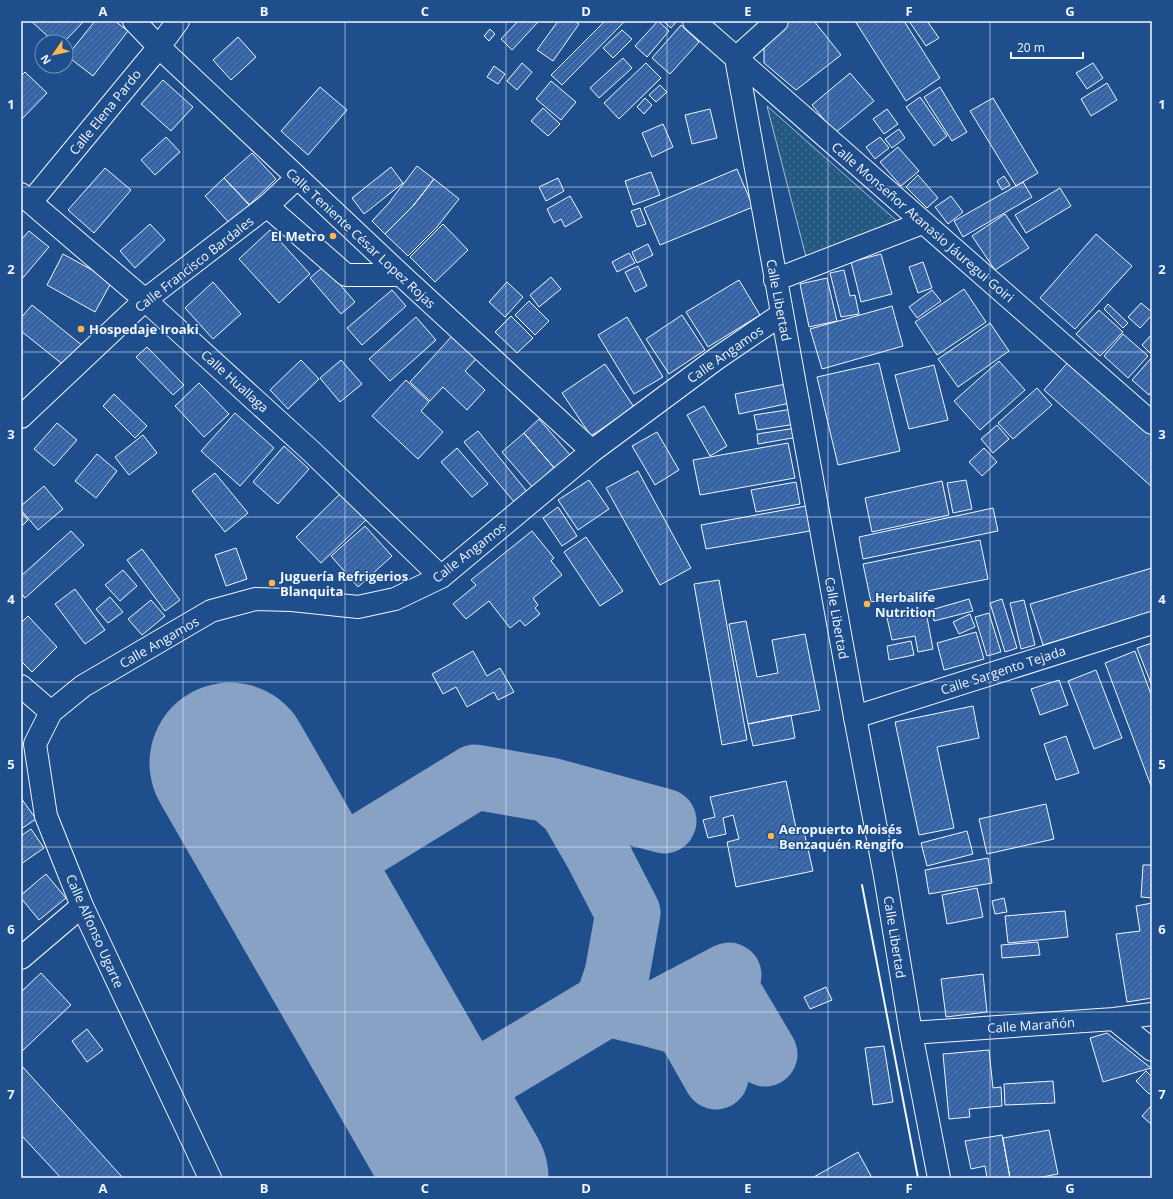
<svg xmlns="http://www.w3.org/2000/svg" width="1173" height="1199" font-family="'Open Sans',sans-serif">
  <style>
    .park { fill: url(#park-dots); stroke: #a8bbd7 }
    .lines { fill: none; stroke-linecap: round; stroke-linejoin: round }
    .taxiway { stroke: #88a2c6; stroke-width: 65 }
    .runway { stroke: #88a2c6; stroke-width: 161 }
    .building { fill: url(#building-hatch); stroke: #f2f6ff }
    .minor-casing { stroke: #f2f6ff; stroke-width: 24 }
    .highway-casing { stroke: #f2f6ff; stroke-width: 24 }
    .minor { stroke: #1f4e8c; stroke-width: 22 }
    .highway { stroke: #1f4e8c; stroke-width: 22 }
    .wall { stroke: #f2f6ff; stroke-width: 2 }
    .grid { fill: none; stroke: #f2f6ff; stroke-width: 1; stroke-opacity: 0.55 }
    .poi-dot { fill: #ffb74d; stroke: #1f4e8c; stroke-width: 1.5 }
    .labels { text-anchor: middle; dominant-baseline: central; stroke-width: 3; stroke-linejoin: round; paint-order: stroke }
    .street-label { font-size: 13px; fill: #f2f6ff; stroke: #1f4e8c }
    .poi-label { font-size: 13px; font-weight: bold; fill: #f2f6ff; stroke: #1f4e8c; text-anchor: start }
    .neatline { fill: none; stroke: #f2f6ff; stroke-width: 1.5 }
    .grid-label { font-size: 13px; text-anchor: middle; font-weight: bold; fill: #f2f6ff }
  </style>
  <defs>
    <pattern id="park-dots" width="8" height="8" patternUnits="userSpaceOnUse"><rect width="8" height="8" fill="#245a82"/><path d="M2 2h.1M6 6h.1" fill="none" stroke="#447295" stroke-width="1.8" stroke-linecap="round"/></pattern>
    <pattern id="building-hatch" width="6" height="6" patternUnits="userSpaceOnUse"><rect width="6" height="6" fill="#3563a3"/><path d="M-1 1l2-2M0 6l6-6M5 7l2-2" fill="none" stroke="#537ab1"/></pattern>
  </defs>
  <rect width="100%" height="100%" fill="#1f4e8c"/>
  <path class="park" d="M 767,106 L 898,222 L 806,257 Z"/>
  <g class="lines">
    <path class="taxiway" d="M 550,790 L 571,808 L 597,853 L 628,913 L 617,974 L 607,1004
      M 315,911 L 319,883 L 325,869 L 475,777 L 550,790 L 664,821
      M 701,990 L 730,995 L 765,1054
      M 653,1015 L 686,1024 L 716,1077
      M 460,1164 L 457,1128 L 467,1097 L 487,1076 L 607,1004 L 653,1015 L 729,975"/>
    <path class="runway" d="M 230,763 L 468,1178"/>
  </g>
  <path class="building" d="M 31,21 L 84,21 L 64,42 L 54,42 Z
    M 95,21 L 115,21 L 128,31 L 93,76 L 67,56 Z
    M 518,21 L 539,21 L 512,50 L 501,39 Z
    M 558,21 L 575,21 L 579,24 L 553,61 L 537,50 Z
    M 605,21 L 625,21 L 562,85 L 551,75 Z
    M 658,21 L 669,31 L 647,57 L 635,46 Z
    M 663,21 L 677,21 L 671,28 Z
    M 788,21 L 814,21 L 841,55 L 796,90 L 764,63 L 764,39 Z
    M 855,21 L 904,21 L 940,78 L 906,101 Z
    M 909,21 L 927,21 L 939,38 L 926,46 Z
    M 681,25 L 699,42 L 670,74 L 652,58 Z
    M 490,29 L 495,34 L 489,41 L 484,36 Z
    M 622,30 L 632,39 L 613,58 L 603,48 Z
    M 238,37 L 256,57 L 231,80 L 213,60 Z
    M 623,58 L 632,68 L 599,98 L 590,88 Z
    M 522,63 L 532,72 L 517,90 L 507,81 Z
    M 646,63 L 661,78 L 619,119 L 604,103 Z
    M 1093,63 L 1103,78 L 1087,89 L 1076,73 Z
    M 494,66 L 505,74 L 498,84 L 487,77 Z
    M 25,72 L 47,93 L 21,120 L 21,76 Z
    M 850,73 L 874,101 L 835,133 L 812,105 Z
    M 163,80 L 193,107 L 171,131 L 141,104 Z
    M 551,81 L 576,102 L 561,120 L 536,99 Z
    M 1107,83 L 1117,100 L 1091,116 L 1081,99 Z
    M 660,85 L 667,92 L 656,102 L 649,95 Z
    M 320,87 L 347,110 L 308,155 L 281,131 Z
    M 940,87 L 967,132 L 952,141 L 924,97 Z
    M 920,97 L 947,136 L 934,146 L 906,107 Z
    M 645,98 L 652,105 L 644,114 L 637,107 Z
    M 993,98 L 1038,173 L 1016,186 L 970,111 Z
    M 543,108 L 560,124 L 548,136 L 531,121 Z
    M 710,109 L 717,138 L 692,144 L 685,115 Z
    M 887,109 L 898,124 L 884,134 L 873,119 Z
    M 663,124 L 673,147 L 652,157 L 642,133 Z
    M 899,129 L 905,138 L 892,148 L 885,139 Z
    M 166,137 L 180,152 L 155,175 L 141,160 Z
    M 880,137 L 889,148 L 875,159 L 866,147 Z
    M 898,147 L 919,171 L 901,186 L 880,162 Z
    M 252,153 L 276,179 L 249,205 L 224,178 Z
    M 417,166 L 434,179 L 413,206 L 385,234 L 372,221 L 388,204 Z
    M 391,167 L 403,183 L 364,214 L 352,198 Z
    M 105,168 L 131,190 L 94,233 L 68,210 Z
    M 737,169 L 753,207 L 660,245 L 644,208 Z
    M 651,172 L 660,195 L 633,205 L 625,181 Z
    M 918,175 L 938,198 L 927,208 L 906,187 Z
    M 1004,176 L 1010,185 L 1002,190 L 997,181 Z
    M 224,178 L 251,206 L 231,225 L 205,196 Z
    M 558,178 L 564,191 L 546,201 L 539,187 Z
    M 434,179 L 459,199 L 437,227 L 408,256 L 385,234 L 413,206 Z
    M 1023,182 L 1032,197 L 963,237 L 954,221 Z
    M 1060,188 L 1071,206 L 1026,233 L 1015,215 Z
    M 570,196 L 582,217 L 565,227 L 561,219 L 554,223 L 547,209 Z
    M 951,196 L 963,212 L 948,224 L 935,207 Z
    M 640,208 L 646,224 L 637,227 L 631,211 Z
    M 1005,214 L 1029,248 L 995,270 L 972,236 Z
    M 150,224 L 165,240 L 135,268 L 120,251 Z
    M 443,224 L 468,250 L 435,282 L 410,257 Z
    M 270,230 L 310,274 L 279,303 L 239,259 Z
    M 29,231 L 49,247 L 21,280 L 21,240 Z
    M 1096,234 L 1132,266 L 1075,329 L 1040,298 Z
    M 648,244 L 653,255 L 637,263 L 632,252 Z
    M 629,253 L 635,263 L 617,272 L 612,262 Z
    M 63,254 L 112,281 L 95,312 L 47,285 Z
    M 881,254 L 892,294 L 861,302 L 851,262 Z
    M 923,262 L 932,288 L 918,293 L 909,267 Z
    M 324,266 L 355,302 L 341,314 L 310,278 Z
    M 638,266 L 647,286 L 635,292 L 625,272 Z
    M 844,270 L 850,296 L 855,295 L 859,314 L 841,317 L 830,273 Z
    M 551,277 L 561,289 L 539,307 L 530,295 Z
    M 827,278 L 837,321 L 809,327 L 800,284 Z
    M 739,280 L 760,315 L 708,347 L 686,312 Z
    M 213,282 L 241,314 L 213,339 L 185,308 Z
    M 507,282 L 523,297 L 505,317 L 489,302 Z
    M 964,289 L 986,322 L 937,355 L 915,322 Z
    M 392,290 L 406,306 L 362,345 L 347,328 Z
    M 932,290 L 941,301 L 917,318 L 909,307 Z
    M 529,301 L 549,321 L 535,335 L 515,315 Z
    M 1141,303 L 1152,312 L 1152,315 L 1140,328 L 1128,317 Z
    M 1108,304 L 1128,323 L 1123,328 L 1104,309 Z
    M 32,305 L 83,346 L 66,367 L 21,331 L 21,318 Z
    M 892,306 L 903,346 L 822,369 L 810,329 Z
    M 1099,310 L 1123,332 L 1100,356 L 1076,334 Z
    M 682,315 L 705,350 L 669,374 L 646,339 Z
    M 511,316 L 533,338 L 517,353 L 495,332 Z
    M 416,317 L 436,340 L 390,381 L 369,359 Z
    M 627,317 L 663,377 L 634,394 L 598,335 Z
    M 990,323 L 1009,351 L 958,387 L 938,359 Z
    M 1123,334 L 1148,356 L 1128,378 L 1104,356 Z
    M 1152,334 L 1152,350 L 1150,353 L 1142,345 Z
    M 453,335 L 477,358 L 465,371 L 485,390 L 467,410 L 443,387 L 430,401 L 410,382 Z
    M 147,347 L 184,385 L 173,395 L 136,357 Z
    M 1152,357 L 1152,391 L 1149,395 L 1132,380 Z
    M 301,360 L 319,379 L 288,409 L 270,390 Z
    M 341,360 L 362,384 L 340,402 L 320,378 Z
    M 1070,360 L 1152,432 L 1152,487 L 1044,390 Z
    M 999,361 L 1025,390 L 980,430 L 954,401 Z
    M 879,363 L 900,451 L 838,465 L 817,377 Z
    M 605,364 L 634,407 L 591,436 L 562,393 Z
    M 934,365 L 948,420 L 909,429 L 895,375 Z
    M 406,380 L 429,402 L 421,411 L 443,432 L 418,459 L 372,416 Z
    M 199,383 L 229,414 L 204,437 L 175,406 Z
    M 786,384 L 790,403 L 739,414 L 735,394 Z
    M 1037,388 L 1052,405 L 1013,439 L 998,423 Z
    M 114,394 L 147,426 L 135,438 L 103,406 Z
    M 704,406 L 727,446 L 710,456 L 687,415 Z
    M 793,409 L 796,424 L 757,430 L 754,415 Z
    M 235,413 L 274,448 L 240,486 L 201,451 Z
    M 539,419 L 571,456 L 556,470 L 524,433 Z
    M 57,423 L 77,440 L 54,466 L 34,449 Z
    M 997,425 L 1009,439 L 993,453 L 981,439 Z
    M 796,428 L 798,437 L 758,444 L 757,434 Z
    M 478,431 L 528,493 L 515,503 L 464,442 Z
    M 657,432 L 679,470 L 655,485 L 632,446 Z
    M 524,433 L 556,470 L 534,489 L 502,452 Z
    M 143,435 L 157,453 L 129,475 L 115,457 Z
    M 788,443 L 795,478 L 700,495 L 693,460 Z
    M 284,446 L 309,469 L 278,504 L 253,482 Z
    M 457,448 L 488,484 L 472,497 L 441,462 Z
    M 984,448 L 997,462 L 982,476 L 969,462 Z
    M 97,454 L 117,471 L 96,498 L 75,481 Z
    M 638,471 L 691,568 L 660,585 L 606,488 Z
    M 215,473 L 248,513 L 225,532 L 192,491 Z
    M 589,480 L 609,509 L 578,530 L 558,500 Z
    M 966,480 L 972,509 L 953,513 L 947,483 Z
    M 942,481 L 949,515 L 872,532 L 865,498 Z
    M 796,482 L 800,504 L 756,512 L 751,490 Z
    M 44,486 L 63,509 L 38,530 L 21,510 L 21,506 Z
    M 341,493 L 367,519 L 321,563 L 296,537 Z
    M 806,506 L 810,531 L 706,549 L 701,525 Z
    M 558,507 L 577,536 L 562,546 L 543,518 Z
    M 993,508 L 998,531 L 863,559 L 859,537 Z
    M 21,512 L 28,520 L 21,527 Z
    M 365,526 L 392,556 L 358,587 L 331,556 Z
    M 71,531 L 84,545 L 25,598 L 21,593 L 21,576 Z
    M 532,531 L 554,558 L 551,561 L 562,575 L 533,598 L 538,605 L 535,608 L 540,614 L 525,626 L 520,620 L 510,628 L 489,601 L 466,619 L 453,604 L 476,585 L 471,580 Z
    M 586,537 L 623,591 L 600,606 L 564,552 Z
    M 980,540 L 988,579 L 871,602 L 863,564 Z
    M 236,548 L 247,579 L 226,586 L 215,555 Z
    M 142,549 L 180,600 L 165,611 L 127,560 Z
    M 1152,568 L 1152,612 L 1043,645 L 1030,604 Z
    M 123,570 L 137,586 L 120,601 L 105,585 Z
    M 719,580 L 747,740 L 722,745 L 694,584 Z
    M 75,589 L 105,630 L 85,644 L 55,604 Z
    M 110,597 L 123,612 L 108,623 L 96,609 Z
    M 969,599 L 973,611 L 934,621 L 931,610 Z
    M 1002,599 L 1017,648 L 1005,652 L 990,603 Z
    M 151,600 L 165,616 L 142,635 L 128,619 Z
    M 1024,600 L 1035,645 L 1021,649 L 1010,603 Z
    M 926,612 L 933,649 L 918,652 L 915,636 L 892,640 L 887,618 Z
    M 989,613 L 1001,652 L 987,656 L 975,617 Z
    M 970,614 L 975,627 L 959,634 L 953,622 Z
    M 28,616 L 57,647 L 32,672 L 21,661 L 21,623 Z
    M 746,621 L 757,677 L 778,673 L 772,640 L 805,634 L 820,710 L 748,724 L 729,624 Z
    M 976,632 L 984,659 L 944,670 L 937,643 Z
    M 911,641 L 914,655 L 889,660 L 887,646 Z
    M 1152,643 L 1152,686 L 1137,648 Z
    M 473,651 L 487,676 L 500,668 L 514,692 L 498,700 L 494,692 L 467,707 L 456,687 L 443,694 L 432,674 Z
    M 1135,651 L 1152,697 L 1151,786 L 1105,663 Z
    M 1096,670 L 1122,738 L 1094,749 L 1068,681 Z
    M 1059,680 L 1068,705 L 1040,715 L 1031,689 Z
    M 973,706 L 979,738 L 937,747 L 954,828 L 919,835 L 895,722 Z
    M 791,715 L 795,738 L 753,746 L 748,724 Z
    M 1066,736 L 1079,773 L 1056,780 L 1044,744 Z
    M 786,781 L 796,828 L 803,827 L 813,871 L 736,887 L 727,842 L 739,839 L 733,815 L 723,818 L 726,834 L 708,838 L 703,820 L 715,817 L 710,797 Z
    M 21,798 L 36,819 L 21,829 Z
    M 1046,804 L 1054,839 L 987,854 L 979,819 Z
    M 31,829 L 44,848 L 21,864 L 21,836 Z
    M 967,831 L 973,854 L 927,866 L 921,843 Z
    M 988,858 L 992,883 L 929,894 L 925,870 Z
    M 1143,865 L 1152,865 L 1152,898 L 1141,897 Z
    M 46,874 L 66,898 L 39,920 L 21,898 L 21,895 Z
    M 977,888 L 983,917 L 947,924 L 942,895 Z
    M 1004,898 L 1007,912 L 995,914 L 992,901 Z
    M 1152,903 L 1152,998 L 1127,1002 L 1116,934 L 1140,931 L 1136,906 Z
    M 1065,911 L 1068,937 L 1008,943 L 1005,916 Z
    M 1038,942 L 1040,955 L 1002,958 L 1001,945 Z
    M 41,973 L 71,1005 L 21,1052 L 21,992 Z
    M 983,974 L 987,1012 L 946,1017 L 941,979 Z
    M 826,987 L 832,1000 L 810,1009 L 804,997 Z
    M 87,1029 L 103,1050 L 87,1062 L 72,1041 Z
    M 1107,1033 L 1151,1068 L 1103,1082 L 1090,1038 Z
    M 884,1046 L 893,1102 L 873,1105 L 865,1048 Z
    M 989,1050 L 993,1088 L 1001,1087 L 1002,1106 L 969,1109 L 970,1117 L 949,1119 L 943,1054 Z
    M 21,1065 L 123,1178 L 61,1178 L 21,1135 Z
    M 1146,1071 L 1152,1077 L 1152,1092 L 1149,1094 L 1136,1081 Z
    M 1053,1081 L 1055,1103 L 1005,1105 L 1004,1084 Z
    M 1152,1105 L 1152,1125 L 1142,1116 Z
    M 1049,1130 L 1058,1174 L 1037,1178 L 1010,1178 L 1003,1138 Z
    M 1002,1135 L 1010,1178 L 987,1178 L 985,1166 L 971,1169 L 965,1141 Z
    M 858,1152 L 872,1178 L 812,1178 Z"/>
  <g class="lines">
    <g class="minor-casing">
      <path id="minor" d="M 134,21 L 159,47 L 401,275 L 592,451
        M 694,21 L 1152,423
        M 777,21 L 736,58 L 855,717 L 885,876 L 911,1033 L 939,1178
        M 21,194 L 145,300 L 312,452 L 441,577
        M 31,202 L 159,47 L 178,21
        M 267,206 L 346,275 L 401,275
        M 775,280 L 922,223
        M 21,417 L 145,300 L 267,206 L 297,178
        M 21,686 L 51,712
        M 21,958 L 82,906
        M 1114,1019 L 1152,1050
        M 911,1033 L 1114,1019 L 1152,1014
        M 210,1178 L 82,906 L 46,816 L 35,744 L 51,712 L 83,686 L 211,611 L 255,599 L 292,600 L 358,607 L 395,599 L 441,577 L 592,451 L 716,359 L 782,314"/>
    </g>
    <g class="highway-casing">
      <path id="highway" d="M 855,717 L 1152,623"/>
    </g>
    <use href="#minor" class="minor"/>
    <use href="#highway" class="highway"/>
    <path class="wall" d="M 862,885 L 918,1178"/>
  </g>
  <path class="grid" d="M 183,21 L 183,1178M 345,21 L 345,1178M 506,21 L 506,1178M 667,21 L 667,1178M 828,21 L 828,1178M 990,21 L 990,1178M 21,187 L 1152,187M 21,352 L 1152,352M 21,517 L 1152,517M 21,682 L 1152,682M 21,847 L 1152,847M 21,1012 L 1152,1012"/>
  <g class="poi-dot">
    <circle cx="333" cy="236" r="4"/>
    <circle cx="81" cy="329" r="4"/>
    <circle cx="272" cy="583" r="4"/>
    <circle cx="867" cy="604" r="4"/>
    <circle cx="771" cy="836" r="4"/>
  </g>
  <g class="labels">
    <g class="street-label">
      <text transform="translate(105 112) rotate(-51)">Calle Elena Pardo</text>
      <text transform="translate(923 222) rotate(41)">Calle Monseñor Atanasio Jáuregui Goiri</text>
      <text transform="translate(361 238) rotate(43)">Calle Teniente César Lopez Rojas</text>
      <text transform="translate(194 264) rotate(-38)">Calle Francisco Bardales</text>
      <text transform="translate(779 300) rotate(79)">Calle Libertad</text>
      <text transform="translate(725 354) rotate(-35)">Calle Angamos</text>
      <text transform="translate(235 381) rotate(42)">Calle Huallaga</text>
      <text transform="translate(469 552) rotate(-38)">Calle Angamos</text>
      <text transform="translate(837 618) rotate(80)">Calle Libertad</text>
      <text transform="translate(159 642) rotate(-30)">Calle Angamos</text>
      <text transform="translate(1003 670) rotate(-18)">Calle Sargento Tejada</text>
      <text transform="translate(95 931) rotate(66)">Calle Alfonso Ugarte</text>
      <text transform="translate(895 937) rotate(81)">Calle Libertad</text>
      <text transform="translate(1031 1025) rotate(-4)">Calle Marañón</text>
    </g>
    <g class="poi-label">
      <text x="325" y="236" text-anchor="end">El Metro</text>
      <text x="89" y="329">Hospedaje Iroaki</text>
      <text x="280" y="576">Juguería Refrigerios<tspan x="280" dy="15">Blanquita</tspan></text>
      <text x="875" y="597">Herbalife<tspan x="875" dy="15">Nutrition</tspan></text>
      <text x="779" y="829">Aeropuerto Moisés<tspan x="779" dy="15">Benzaquén Rengifo</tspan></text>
    </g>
  </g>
  <rect width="1173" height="1199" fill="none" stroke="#1f4e8c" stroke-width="44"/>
  <g transform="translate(54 54) rotate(236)"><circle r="19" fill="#1f4e8c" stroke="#7391ba"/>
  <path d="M0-3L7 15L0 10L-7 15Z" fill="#ffb74d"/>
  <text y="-6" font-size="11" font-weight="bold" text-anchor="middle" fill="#f2f6ff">N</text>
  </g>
  <path d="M1011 52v6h72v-6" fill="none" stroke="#f2f6ff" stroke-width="2"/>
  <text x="1017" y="52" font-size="12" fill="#f2f6ff" stroke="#1f4e8c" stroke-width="3" paint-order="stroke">20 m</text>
  <rect x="22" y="22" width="1129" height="1155" class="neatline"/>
  <g class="grid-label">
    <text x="103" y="16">A</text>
    <text x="264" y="16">B</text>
    <text x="425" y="16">C</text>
    <text x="586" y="16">D</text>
    <text x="748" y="16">E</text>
    <text x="909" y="16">F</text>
    <text x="1070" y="16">G</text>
    <text x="11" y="109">1</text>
    <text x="1162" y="109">1</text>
    <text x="11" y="274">2</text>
    <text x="1162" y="274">2</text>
    <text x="11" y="439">3</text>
    <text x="1162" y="439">3</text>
    <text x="11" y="604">4</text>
    <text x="1162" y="604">4</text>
    <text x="11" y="769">5</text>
    <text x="1162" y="769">5</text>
    <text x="11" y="934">6</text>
    <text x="1162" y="934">6</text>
    <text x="11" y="1099">7</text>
    <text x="1162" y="1099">7</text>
    <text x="103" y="1193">A</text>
    <text x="264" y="1193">B</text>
    <text x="425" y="1193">C</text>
    <text x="586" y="1193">D</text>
    <text x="748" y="1193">E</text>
    <text x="909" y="1193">F</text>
    <text x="1070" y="1193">G</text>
  </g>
</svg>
